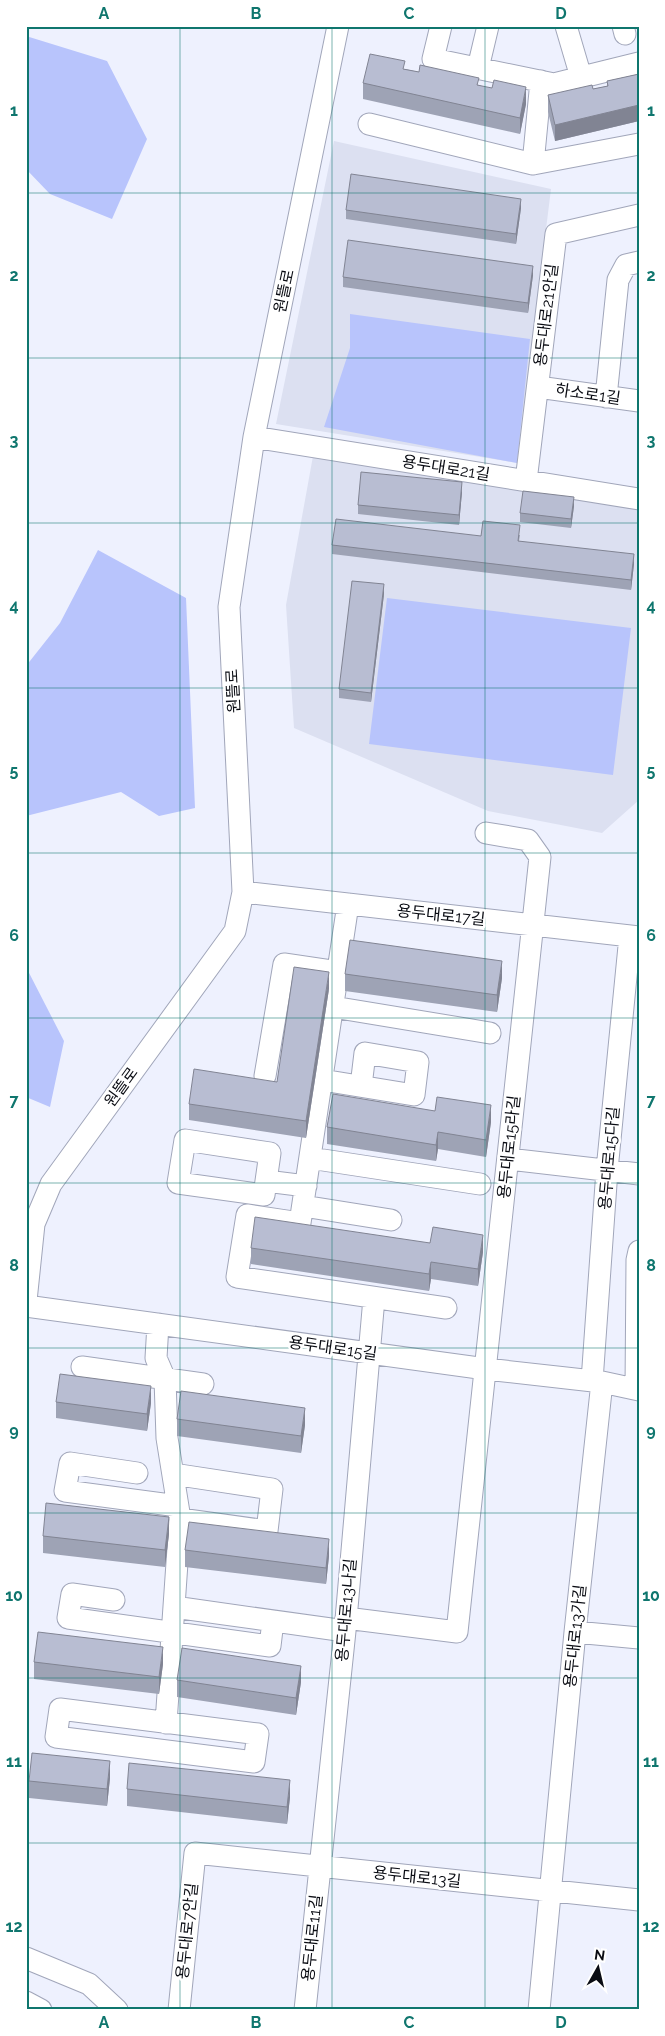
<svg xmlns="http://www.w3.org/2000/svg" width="665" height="2036" font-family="Raleway,'Noto Sans KR',sans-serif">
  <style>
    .built { fill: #dce0f1 }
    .green { fill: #b8c4fc }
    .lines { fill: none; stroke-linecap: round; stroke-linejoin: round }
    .minor-casing { stroke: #a1a6ba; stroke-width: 23 }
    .minor { stroke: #fff; stroke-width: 21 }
    .wall { fill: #9ea3b5 }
    .shaded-wall { fill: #818493 }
    .building { fill: #b8bdd2; stroke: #818493 }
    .grid { fill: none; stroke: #0f766e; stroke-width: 1; stroke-opacity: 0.55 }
    .labels { text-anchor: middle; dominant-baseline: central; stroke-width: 5; stroke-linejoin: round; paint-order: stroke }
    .street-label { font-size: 16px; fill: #0a0c13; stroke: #fff }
    .neatline { fill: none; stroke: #0f766e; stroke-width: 2 }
    .grid-label { font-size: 16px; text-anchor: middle; font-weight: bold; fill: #0f766e }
  </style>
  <rect width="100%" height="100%" fill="#eef1fe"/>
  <path class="built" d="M 334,141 L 551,189 L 517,463 L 276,424 Z
    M 315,445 L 639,503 L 639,800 L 602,833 L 488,811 L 294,728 L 286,605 Z"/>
  <path class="green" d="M 26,36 L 107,61 L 147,139 L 112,219 L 50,194 L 26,169 Z
    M 350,314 L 530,339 L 517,463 L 324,427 L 350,348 Z
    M 98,550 L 186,598 L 195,808 L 159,816 L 121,792 L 26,816 L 26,666 L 60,623 Z
    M 387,598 L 631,628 L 613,775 L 369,744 Z
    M 26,967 L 64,1041 L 50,1107 L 26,1097 Z"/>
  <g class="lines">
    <g class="minor-casing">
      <path id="minor" d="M 441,26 L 433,59 L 554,84 L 639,63
        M 566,26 L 581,77
        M 623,26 L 625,34
        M 478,68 L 488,26
        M 369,124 L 533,164 L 541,81
        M 533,164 L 639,144
        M 538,387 L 639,401
        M 606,397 L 618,280 L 626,265 L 639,262
        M 254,437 L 639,499
        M 526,481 L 556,234 L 639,215
        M 243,892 L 639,937
        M 348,904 L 300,1223 L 247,1215 L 237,1277 L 446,1308
        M 333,1007 L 490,1033
        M 265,1076 L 284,964 L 338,972
        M 322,1080 L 414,1095 L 418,1062 L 365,1053 L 361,1086
        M 185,1140 L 270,1153 L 264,1195 L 178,1183 Z
        M 310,1158 L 480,1184
        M 508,1159 L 639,1174
        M 266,1181 L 306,1186
        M 303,1206 L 391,1220
        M 26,1301 L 34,1224 L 51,1184 L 235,931 L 243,892 L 229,607 L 254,437 L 338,26
        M 26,1306 L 486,1369 L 602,1382 L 639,1390
        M 158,1324 L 156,1358 L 165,1379 L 167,1438 L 180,1519 L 166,1723
        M 82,1367 L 203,1384
        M 592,1381 L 607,1170 L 630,936
        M 636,1389 L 637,1260 L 639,1251
        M 137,1473 L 70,1463 L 65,1491 L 178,1506
        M 173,1474 L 272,1489 L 267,1531 L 180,1519
        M 114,1600 L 72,1594 L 68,1618 L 270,1646 L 273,1621
        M 174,1607 L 345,1631
        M 346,1618 L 457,1632 L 540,857 L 528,840 L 486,833
        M 575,1632 L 639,1638
        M 60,1709 L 258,1734 L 254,1762 L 56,1737 Z
        M 26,1958 L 89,1984 L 117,2010
        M 26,2002 L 41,2010
        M 179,2010 L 195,1853 L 639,1900
        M 305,2010 L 345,1631 L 374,1298
        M 539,2010 L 575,1632 L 602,1382"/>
    </g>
    <use href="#minor" class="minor"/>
  </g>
  <path class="wall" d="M 405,69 L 479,85 L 526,104 L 520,134 L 363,99 L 363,83 Z
    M 639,74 L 639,121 L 555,141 L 548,112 L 548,95 L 593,89 L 607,86 L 607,81 Z
    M 521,208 L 516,244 L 346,219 L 346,210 Z
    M 533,275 L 528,313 L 343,287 L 343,277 Z
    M 462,492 L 459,525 L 358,514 L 358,505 Z
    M 574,506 L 571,528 L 520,522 L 520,513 Z
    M 520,535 L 519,541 L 634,564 L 631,590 L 332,554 L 332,545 L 481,536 Z
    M 384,594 L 371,702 L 339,698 L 339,689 Z
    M 345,974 L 502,978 L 497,1012 L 345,991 Z
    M 329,989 L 306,1138 L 189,1120 L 189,1104 L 277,1082 Z
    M 491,1122 L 486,1157 L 438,1149 L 436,1161 L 327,1144 L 327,1127 Z
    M 251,1248 L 483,1252 L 478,1286 L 431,1279 L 429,1291 L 251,1264 Z
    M 56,1402 L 151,1403 L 147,1431 L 56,1418 Z
    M 177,1419 L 305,1425 L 301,1453 L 177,1436 Z
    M 169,1534 L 165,1567 L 43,1553 L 43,1536 Z
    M 185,1550 L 329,1556 L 326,1584 L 185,1567 Z
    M 34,1662 L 163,1664 L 159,1694 L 34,1679 Z
    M 177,1680 L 301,1682 L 296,1715 L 177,1697 Z
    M 110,1778 L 107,1806 L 29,1798 L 29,1781 Z
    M 127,1789 L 290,1797 L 287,1824 L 127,1806 Z"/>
  <path class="shaded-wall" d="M 526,87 L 526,104 L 520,134 L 520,118 Z
    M 639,105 L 639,121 L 555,141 L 555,125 Z
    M 521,199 L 521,208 L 516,244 L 516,234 Z
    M 533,266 L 533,275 L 528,313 L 528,303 Z
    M 462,482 L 462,492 L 459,525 L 459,515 Z
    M 574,497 L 574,506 L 571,528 L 571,519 Z
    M 634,554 L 634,564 L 631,590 L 631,580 Z
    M 384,584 L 384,594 L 371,702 L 371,693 Z
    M 502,961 L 502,978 L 497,1012 L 497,995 Z
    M 329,972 L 329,989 L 306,1138 L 306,1121 Z
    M 491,1105 L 491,1122 L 486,1157 L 486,1140 Z
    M 438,1132 L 438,1149 L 436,1161 L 436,1145 Z
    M 483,1235 L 483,1252 L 478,1286 L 478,1269 Z
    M 431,1262 L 431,1279 L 429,1291 L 429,1274 Z
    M 151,1386 L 151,1403 L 147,1431 L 147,1414 Z
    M 305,1408 L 305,1425 L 301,1453 L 301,1436 Z
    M 169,1517 L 169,1534 L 165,1567 L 165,1550 Z
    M 329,1539 L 329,1556 L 326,1584 L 326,1568 Z
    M 163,1647 L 163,1664 L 159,1694 L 159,1677 Z
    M 301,1666 L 301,1682 L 296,1715 L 296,1698 Z
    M 110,1761 L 110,1778 L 107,1806 L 107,1789 Z
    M 290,1780 L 290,1797 L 287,1824 L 287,1807 Z"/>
  <path class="building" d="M 370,54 L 405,61 L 403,69 L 419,72 L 420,65 L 479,78 L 477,85 L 492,88 L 494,80 L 526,87 L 520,118 L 363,83 Z
    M 639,74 L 639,105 L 555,125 L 548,95 L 592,85 L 593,89 L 608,86 L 607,81 Z
    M 351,174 L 521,199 L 516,234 L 346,210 Z
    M 348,240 L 533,266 L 528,303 L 343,277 Z
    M 361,472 L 462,482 L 459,515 L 358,505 Z
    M 523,491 L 574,497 L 571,519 L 520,513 Z
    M 336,519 L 481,536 L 483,521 L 520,525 L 518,541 L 634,554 L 631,580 L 332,545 Z
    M 352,581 L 384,584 L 371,693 L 339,689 Z
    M 350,940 L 502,961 L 497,995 L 345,974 Z
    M 294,967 L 329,972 L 306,1121 L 189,1104 L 194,1069 L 277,1082 Z
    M 333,1094 L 435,1111 L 437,1097 L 491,1105 L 486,1140 L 438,1132 L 436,1145 L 327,1127 Z
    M 255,1217 L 430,1243 L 433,1227 L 483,1235 L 478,1269 L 431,1262 L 429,1274 L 251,1248 Z
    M 60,1374 L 151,1386 L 147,1414 L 56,1402 Z
    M 181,1391 L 305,1408 L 301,1436 L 177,1419 Z
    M 46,1503 L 169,1517 L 165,1550 L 43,1536 Z
    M 189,1522 L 329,1539 L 326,1568 L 185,1550 Z
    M 38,1632 L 163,1647 L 159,1677 L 34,1662 Z
    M 182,1648 L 301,1666 L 296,1698 L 177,1680 Z
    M 32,1753 L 110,1761 L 107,1789 L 29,1781 Z
    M 129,1763 L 290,1780 L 287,1807 L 127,1789 Z"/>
  <path class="grid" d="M 180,26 L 180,2010M 332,26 L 332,2010M 485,26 L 485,2010M 26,193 L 639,193M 26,358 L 639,358M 26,523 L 639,523M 26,688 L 639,688M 26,853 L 639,853M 26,1018 L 639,1018M 26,1183 L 639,1183M 26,1348 L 639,1348M 26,1513 L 639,1513M 26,1678 L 639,1678M 26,1843 L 639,1843"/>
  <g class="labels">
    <g class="street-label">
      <text transform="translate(284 291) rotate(-78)">원뜰로</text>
      <text transform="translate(546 315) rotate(-83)">용두대로21안길</text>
      <text transform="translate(588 394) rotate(8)">하소로1길</text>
      <text transform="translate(446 468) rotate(9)">용두대로21길</text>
      <text transform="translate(233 691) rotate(-93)">원뜰로</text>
      <text transform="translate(441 915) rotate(6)">용두대로17길</text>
      <text transform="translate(121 1087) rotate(-54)">원뜰로</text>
      <text transform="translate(509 1147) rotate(-84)">용두대로15라길</text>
      <text transform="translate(609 1158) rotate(-85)">용두대로15다길</text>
      <text transform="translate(333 1348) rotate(8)">용두대로15길</text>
      <text transform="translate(346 1610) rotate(-85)">용두대로13나길</text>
      <text transform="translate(575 1636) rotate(-84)">용두대로13가길</text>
      <text transform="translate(417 1877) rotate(6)">용두대로13길</text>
      <text transform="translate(187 1931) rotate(-84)">용두대로7안길</text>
      <text transform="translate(312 1938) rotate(-84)">용두대로11길</text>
    </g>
  </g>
  <rect width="665" height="2036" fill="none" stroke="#ffffff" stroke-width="55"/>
  <g transform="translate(598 1968) rotate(8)" stroke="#ffffff" stroke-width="4" paint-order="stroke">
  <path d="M0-4L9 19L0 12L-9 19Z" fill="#0a0c13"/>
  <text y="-8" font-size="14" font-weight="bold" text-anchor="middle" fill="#0a0c13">N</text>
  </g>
  <rect x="28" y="28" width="610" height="1980" class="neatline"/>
  <g class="grid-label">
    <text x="104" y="19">A</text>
    <text x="256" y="19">B</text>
    <text x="409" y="19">C</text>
    <text x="561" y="19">D</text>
    <text x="14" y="116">1</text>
    <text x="651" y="116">1</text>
    <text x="14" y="281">2</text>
    <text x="651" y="281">2</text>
    <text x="14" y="446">3</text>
    <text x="651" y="446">3</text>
    <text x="14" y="611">4</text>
    <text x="651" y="611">4</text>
    <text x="14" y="776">5</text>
    <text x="651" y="776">5</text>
    <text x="14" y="941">6</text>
    <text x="651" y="941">6</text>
    <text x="14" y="1106">7</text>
    <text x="651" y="1106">7</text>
    <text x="14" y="1271">8</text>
    <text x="651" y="1271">8</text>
    <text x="14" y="1436">9</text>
    <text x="651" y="1436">9</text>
    <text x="14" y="1601">10</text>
    <text x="651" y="1601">10</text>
    <text x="14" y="1767">11</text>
    <text x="651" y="1767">11</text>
    <text x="14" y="1932">12</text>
    <text x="651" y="1932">12</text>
    <text x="104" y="2028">A</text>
    <text x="256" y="2028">B</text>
    <text x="409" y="2028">C</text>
    <text x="561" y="2028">D</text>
  </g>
</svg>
